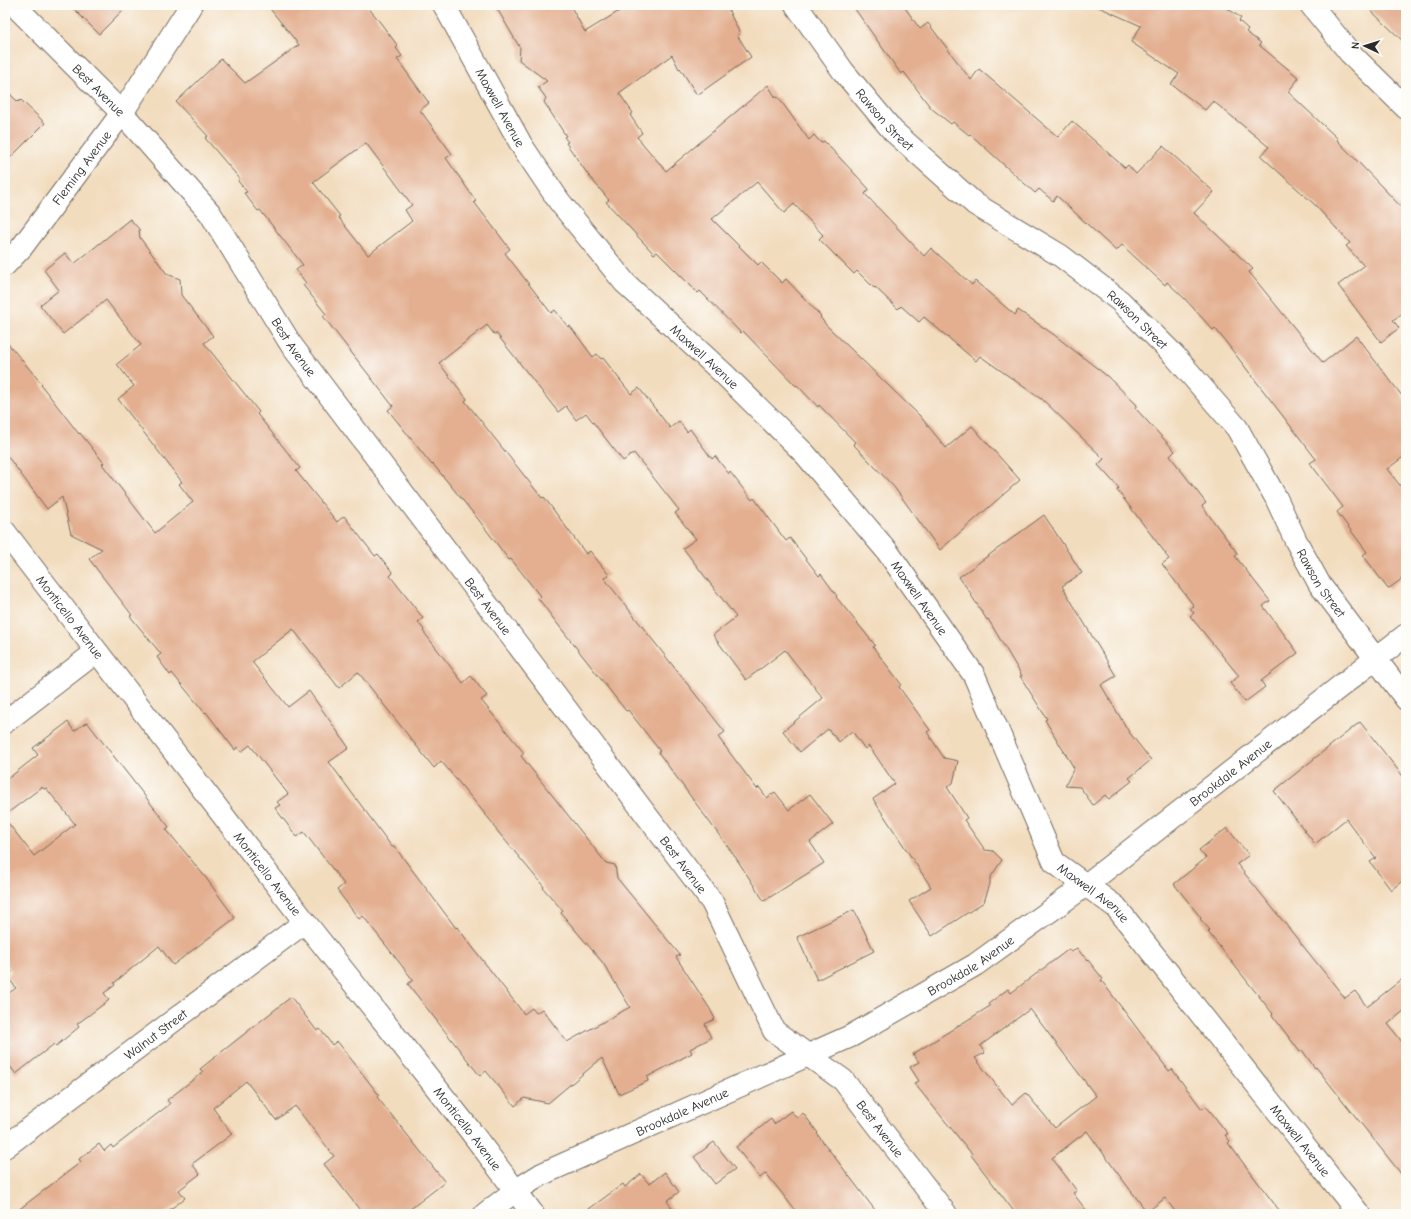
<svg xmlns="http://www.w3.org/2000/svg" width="1411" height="1219" font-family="'Comic Neue',sans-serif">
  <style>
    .building { fill: #e3af90; fill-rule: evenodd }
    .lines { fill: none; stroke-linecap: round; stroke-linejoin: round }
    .street-casing { stroke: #71695e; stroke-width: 24 }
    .street { stroke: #fff; stroke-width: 22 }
    .labels { text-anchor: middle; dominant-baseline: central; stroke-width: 3.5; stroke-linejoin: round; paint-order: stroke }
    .street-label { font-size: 13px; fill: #2b2b2b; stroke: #fdfcf7 }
  </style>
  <rect width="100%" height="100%" fill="#fdfcf7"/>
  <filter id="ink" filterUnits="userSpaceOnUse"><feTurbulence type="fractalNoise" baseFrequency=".025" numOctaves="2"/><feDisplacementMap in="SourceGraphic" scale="8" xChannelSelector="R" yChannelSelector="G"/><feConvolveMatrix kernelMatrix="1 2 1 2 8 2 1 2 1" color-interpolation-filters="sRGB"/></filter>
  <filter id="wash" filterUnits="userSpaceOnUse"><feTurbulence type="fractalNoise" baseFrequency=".012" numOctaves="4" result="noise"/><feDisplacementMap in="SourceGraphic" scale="16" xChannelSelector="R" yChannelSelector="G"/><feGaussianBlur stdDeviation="0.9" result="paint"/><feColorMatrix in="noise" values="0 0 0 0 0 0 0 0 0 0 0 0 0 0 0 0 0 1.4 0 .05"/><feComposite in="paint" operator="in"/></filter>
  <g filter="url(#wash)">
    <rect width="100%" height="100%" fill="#f2dcbe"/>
    <g id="blocks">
      <path class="building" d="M 70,5 L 128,5 L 99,34 Z
        M 267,5 L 366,5 L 376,17 L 398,46 L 396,48 L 402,56 L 397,59 L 429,103 L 420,110 L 452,154 L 446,158 L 476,201 L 474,202 L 510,249 L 505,253 L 551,313 L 555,310 L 568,327 L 570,326 L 593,357 L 597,354 L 601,359 L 603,358 L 631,394 L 639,388 L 670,428 L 679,421 L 687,432 L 690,429 L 712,459 L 715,456 L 729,474 L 730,472 L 752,500 L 754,498 L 786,541 L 790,538 L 819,576 L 821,574 L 837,596 L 836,597 L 875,645 L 873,647 L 901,684 L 899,687 L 930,730 L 927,732 L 944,758 L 958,761 L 953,783 L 947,787 L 967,818 L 964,820 L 985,850 L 993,851 L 1002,860 L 990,878 L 990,884 L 984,902 L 932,936 L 909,901 L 931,887 L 873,799 L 895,784 L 869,746 L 865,749 L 852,731 L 839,742 L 828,729 L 800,752 L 783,731 L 823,698 L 785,650 L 746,680 L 713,635 L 736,617 L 683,548 L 696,539 L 675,513 L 679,510 L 634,453 L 623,461 L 586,413 L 576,420 L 566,406 L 558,412 L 496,333 L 494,334 L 487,325 L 439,363 L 467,399 L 465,401 L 542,498 L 544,497 L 586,554 L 590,551 L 609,575 L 604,578 L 725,732 L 718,737 L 757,789 L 759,787 L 767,798 L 775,792 L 789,810 L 810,794 L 833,824 L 810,842 L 824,863 L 764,901 L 736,858 L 658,752 L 660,751 L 628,710 L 626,711 L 556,622 L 538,598 L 540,596 L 511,559 L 509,560 L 478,519 L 433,464 L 432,465 L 388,410 L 393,406 L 323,316 L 326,314 L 303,285 L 306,283 L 296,270 L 303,265 L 260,210 L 258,211 L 244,193 L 247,192 L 238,181 L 240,179 L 205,138 L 208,136 L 176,102 L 221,59 L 245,83 L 299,45 ZM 366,143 L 412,205 L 405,210 L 412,221 L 368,255 L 338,217 L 340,216 L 313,182 Z
        M 495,5 L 570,5 L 585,32 L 629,5 L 726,5 L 740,34 L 737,35 L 751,57 L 697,95 L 680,68 L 679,69 L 672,55 L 619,93 L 633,113 L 630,115 L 642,133 L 637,137 L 666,171 L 768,85 L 776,98 L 778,97 L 809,140 L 814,135 L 821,143 L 824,141 L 869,189 L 865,194 L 924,256 L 931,248 L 972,285 L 975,281 L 1015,315 L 1018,310 L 1053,334 L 1107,376 L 1137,405 L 1135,408 L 1175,451 L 1170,456 L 1206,503 L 1202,506 L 1238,554 L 1235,556 L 1270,601 L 1263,606 L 1298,653 L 1261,681 L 1265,687 L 1245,702 L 1230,683 L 1239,676 L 1190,616 L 1194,613 L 1190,608 L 1194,606 L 1162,564 L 1169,559 L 1165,554 L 1166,554 L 1117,490 L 1119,488 L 1098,465 L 1104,459 L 1041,398 L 1041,399 L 980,356 L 976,361 L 924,317 L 919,322 L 901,306 L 898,309 L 875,287 L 874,288 L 857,271 L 854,274 L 819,239 L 823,235 L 794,204 L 784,213 L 757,182 L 712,219 L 758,265 L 761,262 L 782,283 L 786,279 L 821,316 L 820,317 L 826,325 L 920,416 L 946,448 L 972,426 L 1020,480 L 940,550 L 894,487 L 853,444 L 855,442 L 819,405 L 818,407 L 797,385 L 796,386 L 743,331 L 741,333 L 700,291 L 698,293 L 657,252 L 654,254 L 606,202 L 609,200 L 589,176 L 566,143 L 568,142 L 564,137 L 566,136 L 544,102 L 546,98 L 538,87 L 547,81 L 519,60 L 520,48 Z
        M 852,5 L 903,5 L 920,29 L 928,23 L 971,80 L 979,69 L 1058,137 L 1072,121 L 1125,168 L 1128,165 L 1136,174 L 1163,146 L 1214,192 L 1194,213 L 1253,269 L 1249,272 L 1323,363 L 1356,336 L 1406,401 L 1406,455 L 1387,469 L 1406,493 L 1406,576 L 1388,589 L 1363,555 L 1367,552 L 1337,512 L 1343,507 L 1310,463 L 1316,459 L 1215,328 L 1213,330 L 1185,299 L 1167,282 L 1165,285 L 1122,245 L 1116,251 L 1057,196 L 1053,201 L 1039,189 L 1035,193 L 970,134 L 969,135 L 953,122 L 951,124 L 931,108 L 904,72 L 901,74 Z
        M 1094,5 L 1223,5 L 1241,18 L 1239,21 L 1248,29 L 1246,32 L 1261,43 L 1259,45 L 1299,78 L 1288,92 L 1338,139 L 1337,140 L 1406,212 L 1406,311 L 1393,320 L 1399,328 L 1381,342 L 1338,285 L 1364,266 L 1346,246 L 1350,243 L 1314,204 L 1261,156 L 1269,147 L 1213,101 L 1205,110 L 1171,84 L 1179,74 L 1131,42 L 1141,26 Z
        M 1365,5 L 1406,5 L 1406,44 Z
        M 5,89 L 18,102 L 21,100 L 45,123 L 5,163 Z
        M 130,219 L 139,229 L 140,238 L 167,274 L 180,279 L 181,295 L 213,336 L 204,343 L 259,412 L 257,414 L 300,468 L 296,471 L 337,522 L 344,516 L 375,556 L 378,554 L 393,573 L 390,576 L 423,618 L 418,622 L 424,630 L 423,631 L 463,683 L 471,676 L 487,696 L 481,700 L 524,753 L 521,756 L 606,863 L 615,865 L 617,878 L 680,955 L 676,957 L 710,1009 L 715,1019 L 705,1024 L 711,1038 L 690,1049 L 692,1053 L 647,1077 L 648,1081 L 619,1094 L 602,1058 L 548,1103 L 524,1098 L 515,1106 L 486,1071 L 480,1076 L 408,984 L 413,980 L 363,916 L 359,919 L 337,890 L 344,884 L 304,832 L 297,837 L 275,808 L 280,805 L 277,802 L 288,794 L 250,745 L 241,752 L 237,747 L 235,750 L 206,712 L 205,713 L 172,673 L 170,675 L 157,657 L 161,654 L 130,616 L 132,615 L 89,559 L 102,549 L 71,534 L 62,497 L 47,509 L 5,453 L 5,340 L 42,384 L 41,385 L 79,434 L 80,433 L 104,463 L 102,464 L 155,533 L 193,502 L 179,484 L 182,482 L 118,399 L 134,386 L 117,364 L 141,345 L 106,300 L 63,334 L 40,305 L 59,290 L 44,270 L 65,253 L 74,264 ZM 293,629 L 339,688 L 358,672 L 434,768 L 441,761 L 495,826 L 494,827 L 544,887 L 543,888 L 563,911 L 561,913 L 603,963 L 630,1007 L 567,1042 L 542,1009 L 536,1013 L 532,1008 L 524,1014 L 457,927 L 456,928 L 394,846 L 392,847 L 329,762 L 349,748 L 309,691 L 288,707 L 252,662 Z
        M 1044,515 L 1082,573 L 1062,586 L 1116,676 L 1101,685 L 1129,732 L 1151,760 L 1129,778 L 1132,781 L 1109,799 L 1105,795 L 1093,805 L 1080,787 L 1065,786 L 1074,768 L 1045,720 L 1047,719 L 1020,676 L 1022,676 L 988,619 L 987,620 L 971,595 L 972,595 L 959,577 Z
        M 68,722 L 74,731 L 87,722 L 169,827 L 166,829 L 206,878 L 235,918 L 173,965 L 159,946 L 114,983 L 115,985 L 104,993 L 109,1000 L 77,1024 L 79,1027 L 56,1046 L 54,1044 L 16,1074 L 5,1060 L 5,996 L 16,988 L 7,976 L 12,972 L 5,961 L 5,819 L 34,856 L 75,824 L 46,788 L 44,789 L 42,787 L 5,815 L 5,781 L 38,755 L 33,748 Z
        M 1360,722 L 1406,780 L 1406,878 L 1391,890 L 1370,862 L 1376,858 L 1346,819 L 1315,844 L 1274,791 Z
        M 1227,828 L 1249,855 L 1237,864 L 1345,998 L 1355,991 L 1367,1007 L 1406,976 L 1406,1009 L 1388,1024 L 1406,1047 L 1406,1180 L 1316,1067 L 1315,1068 L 1302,1050 L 1300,1052 L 1272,1015 L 1273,1014 L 1208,932 L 1210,930 L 1200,919 L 1201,918 L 1174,884 L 1206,858 L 1199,850 Z
        M 854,910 L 874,951 L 817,980 L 797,937 Z
        M 1077,948 L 1083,956 L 1084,955 L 1103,979 L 1101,980 L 1169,1071 L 1172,1069 L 1202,1109 L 1206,1106 L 1228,1134 L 1225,1135 L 1230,1141 L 1228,1143 L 1282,1214 L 1177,1214 L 1165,1198 L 1147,1212 L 1116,1171 L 1087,1131 L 1052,1158 L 1077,1191 L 1073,1193 L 1089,1214 L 1016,1214 L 971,1155 L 972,1154 L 914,1083 L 919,1081 L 910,1067 L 919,1062 L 913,1054 L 990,1006 L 988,1004 L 1008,989 L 1011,993 L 1069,949 L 1071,952 ZM 1030,1009 L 1096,1096 L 1055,1128 L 1026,1093 L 1012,1105 L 975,1058 L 985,1053 L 980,1046 Z
        M 291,997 L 317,1031 L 320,1029 L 332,1045 L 337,1041 L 379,1095 L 377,1097 L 445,1182 L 404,1214 L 363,1214 L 324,1164 L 334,1156 L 295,1106 L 276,1120 L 246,1081 L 213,1108 L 232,1134 L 192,1164 L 200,1174 L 179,1190 L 185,1198 L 164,1214 L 13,1214 L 81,1162 L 79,1159 L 99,1144 L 104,1151 L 111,1145 L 113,1148 L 170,1104 L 167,1100 L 203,1072 L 200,1069 Z
        M 791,1111 L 797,1118 L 803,1113 L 818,1133 L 817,1134 L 878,1214 L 798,1214 L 766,1173 L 760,1178 L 736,1147 L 771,1119 L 774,1124 Z
        M 714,1142 L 735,1169 L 715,1184 L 694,1157 Z
        M 665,1172 L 679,1192 L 667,1201 L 676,1214 L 582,1214 L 623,1184 L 625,1187 L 641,1174 L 649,1184 Z"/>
    </g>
  </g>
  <g filter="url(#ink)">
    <use href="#blocks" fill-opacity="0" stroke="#71695e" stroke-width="1"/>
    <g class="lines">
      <g class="street-casing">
        <g id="street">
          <path id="s1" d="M 14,5 L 122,113 L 210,213 L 292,346 L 712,902 L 774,1031 L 843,1080 L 946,1214"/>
          <path id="s2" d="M 444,5 L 522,146 L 559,201 L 625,283 L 723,373 L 805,454 L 887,551 L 974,675 L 1054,862 L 1116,907 L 1359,1214"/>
          <path id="s3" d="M 796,5 L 843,71 L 893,131 L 975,204 L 1061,256 L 1120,301 L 1174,355 L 1237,428 L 1276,498 L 1296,541 L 1320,585 L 1406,699"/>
          <path d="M 1311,5 L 1350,53 L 1406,108"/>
          <path id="s4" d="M 5,265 L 22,247 L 122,113 L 191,5"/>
          <path id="s5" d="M 5,532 L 305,922 L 469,1129 L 533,1214"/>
          <path d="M 5,722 L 96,652"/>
          <path id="s6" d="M 5,1147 L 305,922"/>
          <path id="s7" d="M 485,1214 L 515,1191 L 542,1174 L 851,1036 L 975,965 L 1086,885 L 1406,635"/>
        </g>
      </g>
      <use href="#street" class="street"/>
    </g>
  </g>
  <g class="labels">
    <g class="street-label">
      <text stroke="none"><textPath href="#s1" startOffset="120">Best Avenue</textPath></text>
      <text stroke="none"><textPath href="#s2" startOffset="117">Maxwell Avenue</textPath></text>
      <text stroke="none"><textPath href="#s3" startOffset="145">Rawson Street</textPath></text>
      <text stroke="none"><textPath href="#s4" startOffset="124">Fleming Avenue</textPath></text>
      <text stroke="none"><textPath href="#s3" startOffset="469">Rawson Street</textPath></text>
      <text stroke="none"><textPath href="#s1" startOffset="444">Best Avenue</textPath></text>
      <text stroke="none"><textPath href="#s2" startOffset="441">Maxwell Avenue</textPath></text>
      <text stroke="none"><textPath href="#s3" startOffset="793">Rawson Street</textPath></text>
      <text stroke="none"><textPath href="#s2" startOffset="765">Maxwell Avenue</textPath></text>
      <text stroke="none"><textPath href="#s1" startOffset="768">Best Avenue</textPath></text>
      <text stroke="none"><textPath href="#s5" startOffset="107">Monticello Avenue</textPath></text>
      <text stroke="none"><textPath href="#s7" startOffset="871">Brookdale Avenue</textPath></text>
      <text stroke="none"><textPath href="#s1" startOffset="1092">Best Avenue</textPath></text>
      <text stroke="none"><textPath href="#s5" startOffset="431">Monticello Avenue</textPath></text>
      <text stroke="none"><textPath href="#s2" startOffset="1113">Maxwell Avenue</textPath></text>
      <text stroke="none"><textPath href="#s7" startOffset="547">Brookdale Avenue</textPath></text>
      <text stroke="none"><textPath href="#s6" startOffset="188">Walnut Street</textPath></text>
      <text stroke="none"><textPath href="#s7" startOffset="223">Brookdale Avenue</textPath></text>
      <text stroke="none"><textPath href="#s5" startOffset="755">Monticello Avenue</textPath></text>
      <text stroke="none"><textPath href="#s1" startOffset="1428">Best Avenue</textPath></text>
      <text stroke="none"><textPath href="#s2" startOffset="1437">Maxwell Avenue</textPath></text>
    </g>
  </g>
  <rect width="1411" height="1219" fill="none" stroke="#fdfcf7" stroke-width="20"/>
  <g transform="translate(1365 46) rotate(274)" stroke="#fdfcf7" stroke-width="3" paint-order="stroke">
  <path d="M0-3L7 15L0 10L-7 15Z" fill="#2b2b2b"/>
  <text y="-6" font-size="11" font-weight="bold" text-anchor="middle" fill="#2b2b2b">N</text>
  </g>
</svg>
